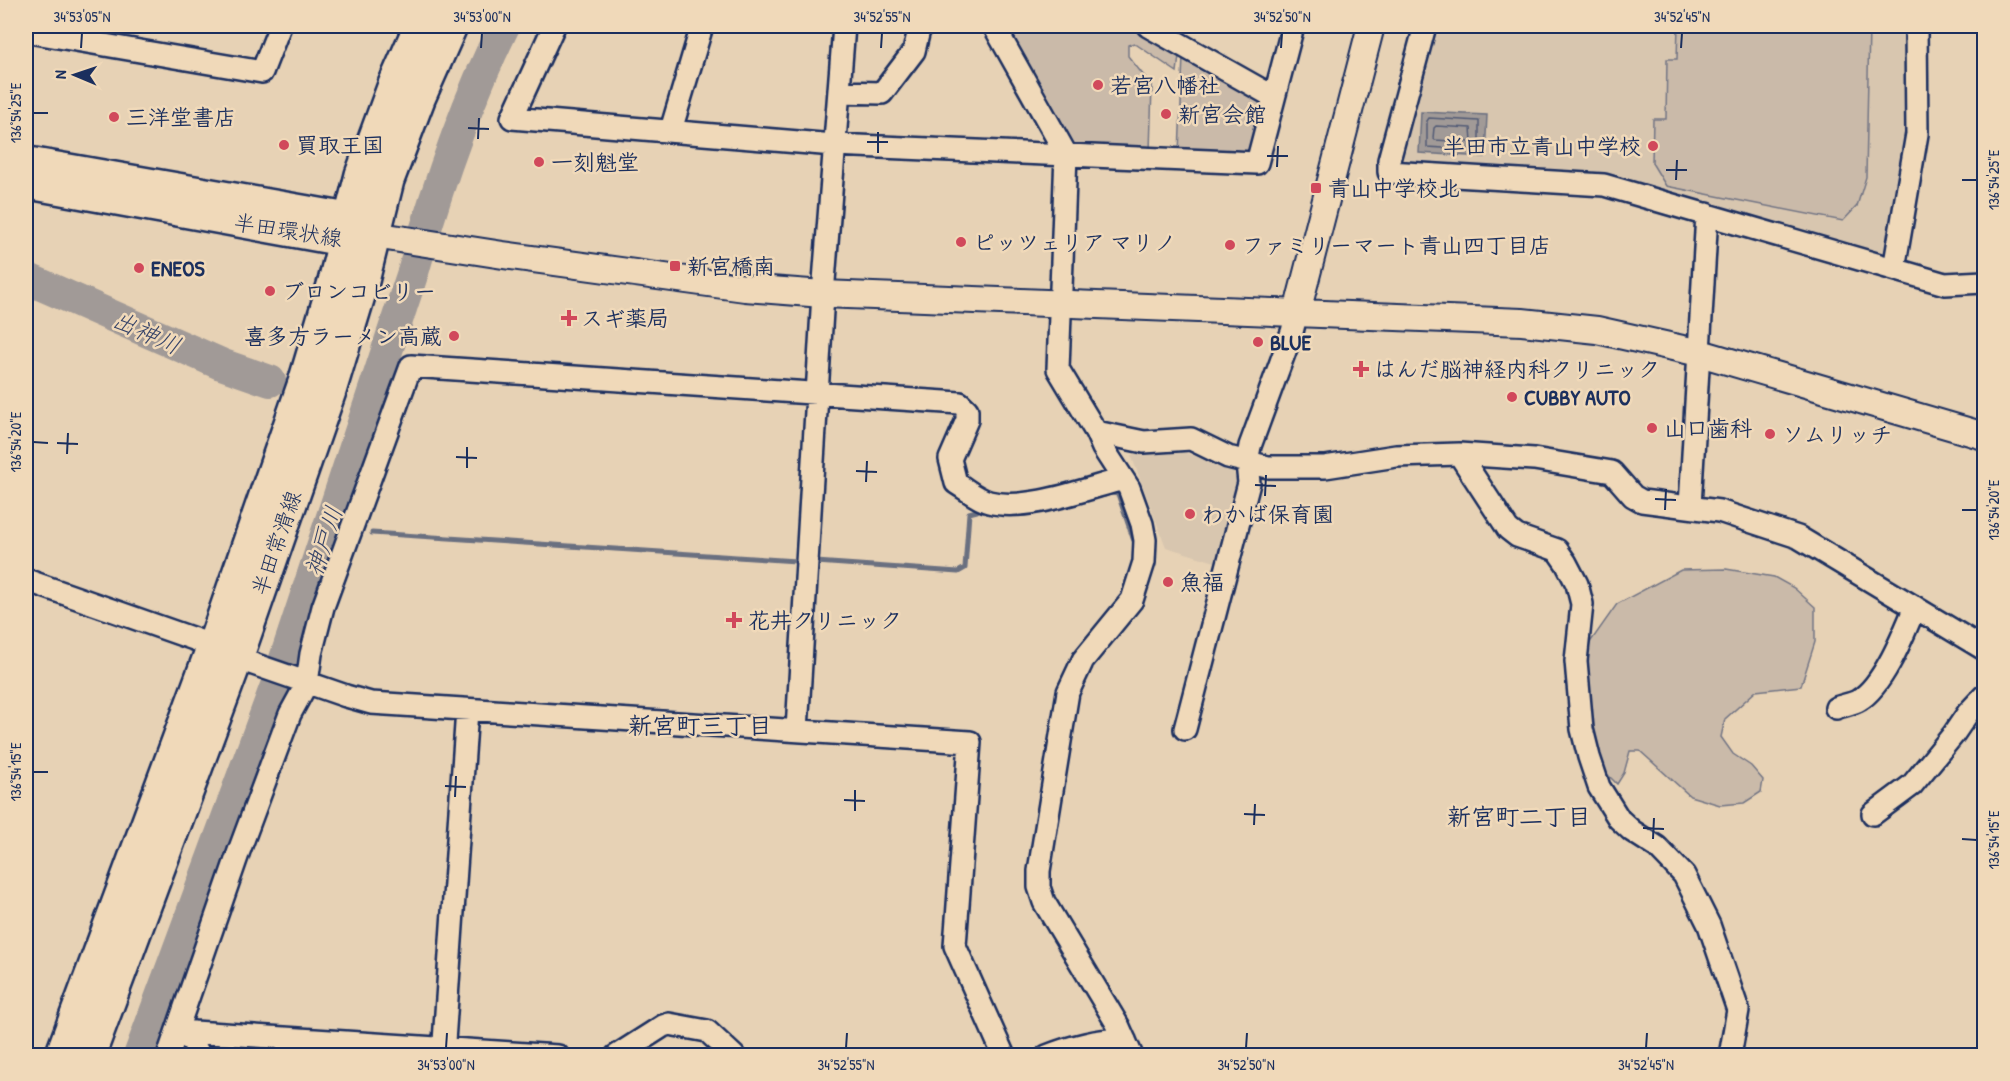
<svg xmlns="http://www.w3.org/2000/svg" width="2010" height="1081" font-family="'Patrick Hand','Klee One',sans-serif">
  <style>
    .built { fill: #d8c6af }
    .green { fill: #cabaa9; stroke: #727484; stroke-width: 1.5 }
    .water { fill: #a19a97; stroke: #6b6f80; stroke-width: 1.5 }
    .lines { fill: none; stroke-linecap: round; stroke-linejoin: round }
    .shore { stroke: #515a75; stroke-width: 1.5 }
    .stream { stroke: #6b6f80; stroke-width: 5 }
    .river { stroke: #a19a97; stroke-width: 32 }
    .minor-casing { stroke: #1b2f5e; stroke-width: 26 }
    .tertiary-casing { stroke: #1b2f5e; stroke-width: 30 }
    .secondary-casing { stroke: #1b2f5e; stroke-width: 33 }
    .primary-casing { stroke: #1b2f5e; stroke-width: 38 }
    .minor { stroke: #f0d9b9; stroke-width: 21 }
    .tertiary { stroke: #f0d9b9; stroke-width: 26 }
    .secondary { stroke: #f0d9b9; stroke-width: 28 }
    .primary { stroke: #f0d9b9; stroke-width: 33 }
    .ticks { fill: none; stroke: #1b2f5e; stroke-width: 2 }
    .poi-dot { fill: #d1495b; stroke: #f0d9b9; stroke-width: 2 }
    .labels { text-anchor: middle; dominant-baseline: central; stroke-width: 5; stroke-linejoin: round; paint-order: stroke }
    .poi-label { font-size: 22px; font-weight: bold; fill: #1b2f5e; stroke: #f0d9b9; text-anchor: start }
    .street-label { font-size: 22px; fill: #1b2f5e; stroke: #f0d9b9 }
    .water-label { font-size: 24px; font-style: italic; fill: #364469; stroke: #f0d9b9 }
    .neighbourhood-label { font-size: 24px; font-weight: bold; fill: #1b2f5e; stroke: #f0d9b9 }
    .neatline { fill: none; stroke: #1b2f5e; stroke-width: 2 }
    .ticks-label { font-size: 15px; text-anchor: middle; fill: #1b2f5e }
  </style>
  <rect width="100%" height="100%" fill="#e7d2b5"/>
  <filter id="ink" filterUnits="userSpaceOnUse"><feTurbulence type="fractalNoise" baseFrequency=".0167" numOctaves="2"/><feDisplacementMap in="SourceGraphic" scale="12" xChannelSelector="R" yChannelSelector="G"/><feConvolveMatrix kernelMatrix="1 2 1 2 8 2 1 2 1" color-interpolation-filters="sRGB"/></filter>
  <g filter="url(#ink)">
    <path class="built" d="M 1432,26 L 1908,26 L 1909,132 L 1884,258 L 1607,176 L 1401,165 L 1397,159 Z
      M 1152,451 L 1179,451 L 1233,468 L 1236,481 L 1215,562 L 1166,547 L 1131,455 Z"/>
    <path class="green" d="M 1004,26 L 1127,26 L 1179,56 L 1177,72 L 1134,43 L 1128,45 L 1128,56 L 1152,86 L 1150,151 L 1077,150 L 1068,142 Z
      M 1678,26 L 1869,26 L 1866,177 L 1857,206 L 1843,221 L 1666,186 L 1652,163 L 1653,119 L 1666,119 L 1667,59 L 1677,59 Z
      M 1183,56 L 1261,98 L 1265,105 L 1253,151 L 1247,157 L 1179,153 Z
      M 1726,569 L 1774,577 L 1794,588 L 1815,607 L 1815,642 L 1801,686 L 1756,691 L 1725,719 L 1721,737 L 1733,754 L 1751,766 L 1763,780 L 1761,792 L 1744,803 L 1720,805 L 1690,796 L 1640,751 L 1630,751 L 1624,773 L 1617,784 L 1602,769 L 1592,732 L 1585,657 L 1591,641 L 1617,604 L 1681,570 Z"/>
    <path class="water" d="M 1421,112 L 1487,115 L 1485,157 L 1419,153 Z"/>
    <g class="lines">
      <path class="shore" d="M 1429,118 L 1479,121 L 1479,149 L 1476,150 L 1427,147 L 1427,121 Z
        M 1436,126 L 1471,128 L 1472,141 L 1469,142 L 1435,140 L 1433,138 L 1434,128 Z"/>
      <path class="stream" d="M 1105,495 L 1111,493 L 1118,494 L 1134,541
        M 372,533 L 796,561
        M 816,562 L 958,572 L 965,568 L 969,513 L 977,511"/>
      <path class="river" d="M 26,278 L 221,364 L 270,381
        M 139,1056 L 277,683 L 414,269 C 437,187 466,103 504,26"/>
      <g class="minor-casing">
        <path id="minor" d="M 31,26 L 29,32 L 262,72 L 280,26
          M 554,26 L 512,118 L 834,145 L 1257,163 L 1293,26
          M 994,26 L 1066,154 L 1058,369 L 1096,432 L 1103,448 L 1129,488 L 1142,524 L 1145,540 L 1144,562 L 1132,600 L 1083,660 L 1068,692 L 1039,871 L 1039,887 L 1044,902 L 1119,1027 L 1132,1056
          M 1148,26 L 1274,97
          M 1425,26 L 1389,160 L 1389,172 L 1604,185 L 1945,284 L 1984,282
          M 839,92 L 882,93 L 914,51 L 920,26
          M 671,130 L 702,26
          M 1894,269 L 1917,134 L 1916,26
          M 1096,432 L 1144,442 L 1191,439 L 1228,457 L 1268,467 L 1325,467 L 1396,456 L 1459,454 L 1534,459 L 1612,472 L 1633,496 L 1642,501 L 1719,511 L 1798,537 L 1984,649
          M 1459,454 L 1508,529 L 1517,536 L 1557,550 L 1566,563 L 1577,584 L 1582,604 L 1576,661 L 1582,729 L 1589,757 L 1599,787 L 1619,819 L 1632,831 L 1657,847 L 1684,875 L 1709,925 L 1738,1010 L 1730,1056
          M 1690,506 L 1707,214
          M 26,580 L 214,646
          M 236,658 L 346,696 L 371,703 L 970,742 L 955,946 L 1004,1056
          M 1836,708 C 1843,705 1853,704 1859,700 C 1884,685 1904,633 1915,607
          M 1185,729 L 1249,483 L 1247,463 L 1250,446 L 1292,332 L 1297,312
          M 797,730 L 823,294 L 844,26
          M 1873,814 L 1912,785 L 1953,735 L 1968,713 L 1984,696
          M 177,1030 L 194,1032 L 558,1056
          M 177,1030 L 192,1041 L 200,1056
          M 168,1056 L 239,851 L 290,714 L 307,683 L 311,654 L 323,607 L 411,366 L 960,403 L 967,410 L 967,420 L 950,459 L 956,483 C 966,489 977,499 989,502 C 1026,512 1085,489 1123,479
          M 443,1056 L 467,710
          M 616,1056 L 663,1026 L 669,1024 L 707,1031 L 734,1056
          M 1047,1056 C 1066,1048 1105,1037 1125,1040"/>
      </g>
      <g class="tertiary-casing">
        <path id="tertiary" d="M 374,235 L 503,255 L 745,288 L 823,294 L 1522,322 L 1597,330 L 1700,353 L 1984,436
          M 1297,312 L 1371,26"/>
      </g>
      <g class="secondary-casing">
        <path id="secondary" d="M 26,161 L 351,218 L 370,232
          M 26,184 L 345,242 L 366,237"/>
      </g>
      <g class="primary-casing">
        <path id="primary" d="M 62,1056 L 214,646 L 305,383 L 335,282 L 362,175 L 395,85 L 421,26
          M 88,1056 L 236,658 L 329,391 L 360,289 L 387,180 L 419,96 L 450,26"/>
      </g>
      <use href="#minor" class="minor"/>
      <use href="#tertiary" class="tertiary"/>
      <use href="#secondary" class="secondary"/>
      <use href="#primary" class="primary"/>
    </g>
  </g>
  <path class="ticks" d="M 81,48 L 82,33M 481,48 L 482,33M 881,48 L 882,33M 1281,48 L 1282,33M 1681,48 L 1682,33M 33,113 L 48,113M 468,128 L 489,129M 478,139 L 479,118M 867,142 L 888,142M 878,153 L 878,132M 1267,156 L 1288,156M 1277,167 L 1278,146M 1666,170 L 1687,170M 1676,180 L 1677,160M 1962,180 L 1977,180M 33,442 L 48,443M 57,443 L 78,444M 67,454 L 68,433M 456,457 L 477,458M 467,468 L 467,447M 856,471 L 877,472M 866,482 L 867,461M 1255,485 L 1276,486M 1265,496 L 1266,475M 1655,499 L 1676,500M 1665,510 L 1666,489M 1962,510 L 1977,510M 33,772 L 48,772M 445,786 L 466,787M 455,797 L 456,776M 844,800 L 865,801M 855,811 L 855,790M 1244,814 L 1265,815M 1254,825 L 1255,804M 1643,828 L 1664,829M 1653,839 L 1654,818M 1962,839 L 1977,840M 446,1048 L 447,1033M 846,1048 L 847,1033M 1246,1048 L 1247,1033M 1646,1048 L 1647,1033"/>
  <g class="poi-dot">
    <circle cx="1098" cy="85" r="6"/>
    <circle cx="1166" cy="114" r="6"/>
    <circle cx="114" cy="117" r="6"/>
    <circle cx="284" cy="145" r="6"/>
    <circle cx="1653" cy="146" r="6"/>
    <circle cx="539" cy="162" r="6"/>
    <rect x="1310" y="182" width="12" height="12" rx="3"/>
    <circle cx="961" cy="242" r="6"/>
    <circle cx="1230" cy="245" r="6"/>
    <rect x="669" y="260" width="12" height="12" rx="3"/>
    <circle cx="139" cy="268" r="6"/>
    <circle cx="270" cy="291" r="6"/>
    <path d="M566 309h6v6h6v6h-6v6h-6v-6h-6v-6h6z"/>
    <circle cx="454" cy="336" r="6"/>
    <circle cx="1258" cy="342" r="6"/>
    <path d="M1358 360h6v6h6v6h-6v6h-6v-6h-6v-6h6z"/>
    <circle cx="1512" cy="397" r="6"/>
    <circle cx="1652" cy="428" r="6"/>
    <circle cx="1770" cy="434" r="6"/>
    <circle cx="1190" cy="514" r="6"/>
    <circle cx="1168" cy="582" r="6"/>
    <path d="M731 611h6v6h6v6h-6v6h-6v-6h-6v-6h6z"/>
  </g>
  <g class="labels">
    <g class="poi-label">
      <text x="1110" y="85">若宮八幡社</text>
      <text x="1178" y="114">新宮会館</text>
      <text x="126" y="117">三洋堂書店</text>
      <text x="296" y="145">買取王国</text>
      <text x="1641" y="146" text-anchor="end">半田市立青山中学校</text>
      <text x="551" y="162">一刻魁堂</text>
      <text x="1328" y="188">青山中学校北</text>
      <text x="973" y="242">ピッツェリア マリノ</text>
      <text x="1242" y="245">ファミリーマート青山四丁目店</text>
      <text x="687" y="266">新宮橋南</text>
      <text x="151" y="268">ENEOS</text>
      <text x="282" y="291">ブロンコビリー</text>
      <text x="581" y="318">スギ薬局</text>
      <text x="442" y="336" text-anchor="end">喜多方ラーメン高蔵</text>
      <text x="1270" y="342">BLUE</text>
      <text x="1374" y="369">はんだ脳神経内科クリニック</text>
      <text x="1524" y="397">CUBBY AUTO</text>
      <text x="1664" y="428">山口歯科</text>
      <text x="1782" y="434">ソムリッチ</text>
      <text x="1202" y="514">わかば保育園</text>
      <text x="1180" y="582">魚福</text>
      <text x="748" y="620">花井クリニック</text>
    </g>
    <g class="street-label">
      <text transform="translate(288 230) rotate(9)">半田環状線</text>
      <text transform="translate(276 543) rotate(-71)">半田常滑線</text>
    </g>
    <g class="water-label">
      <text transform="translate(147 332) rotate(24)">出神川</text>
      <text transform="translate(323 541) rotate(-72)">神戸川</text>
    </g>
    <g class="neighbourhood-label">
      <text x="700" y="725">新宮町三丁目</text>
      <text x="1519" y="816">新宮町二丁目</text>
    </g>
  </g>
  <rect width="2010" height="1081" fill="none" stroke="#f0d9b9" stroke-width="66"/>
  <g transform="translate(75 75) rotate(272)" stroke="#f0d9b9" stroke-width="4.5" paint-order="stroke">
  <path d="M0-4.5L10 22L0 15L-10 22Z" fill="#1b2f5e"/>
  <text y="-9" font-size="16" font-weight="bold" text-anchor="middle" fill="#1b2f5e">N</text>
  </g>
  <rect x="33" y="33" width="1944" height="1015" class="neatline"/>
  <g class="ticks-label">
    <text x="82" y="22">34°53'05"N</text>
    <text x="482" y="22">34°53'00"N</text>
    <text x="882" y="22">34°52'55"N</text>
    <text x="1282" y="22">34°52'50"N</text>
    <text x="1682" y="22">34°52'45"N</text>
    <text transform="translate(16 113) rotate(-90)" y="5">136°54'25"E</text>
    <text transform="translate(1994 180) rotate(-90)" y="5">136°54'25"E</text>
    <text transform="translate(16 442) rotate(-90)" y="5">136°54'20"E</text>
    <text transform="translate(1994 510) rotate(-90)" y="5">136°54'20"E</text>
    <text transform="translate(16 772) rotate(-90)" y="5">136°54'15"E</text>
    <text transform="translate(1994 840) rotate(-90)" y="5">136°54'15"E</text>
    <text x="446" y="1070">34°53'00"N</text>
    <text x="846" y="1070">34°52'55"N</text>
    <text x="1246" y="1070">34°52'50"N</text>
    <text x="1646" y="1070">34°52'45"N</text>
  </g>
</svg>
